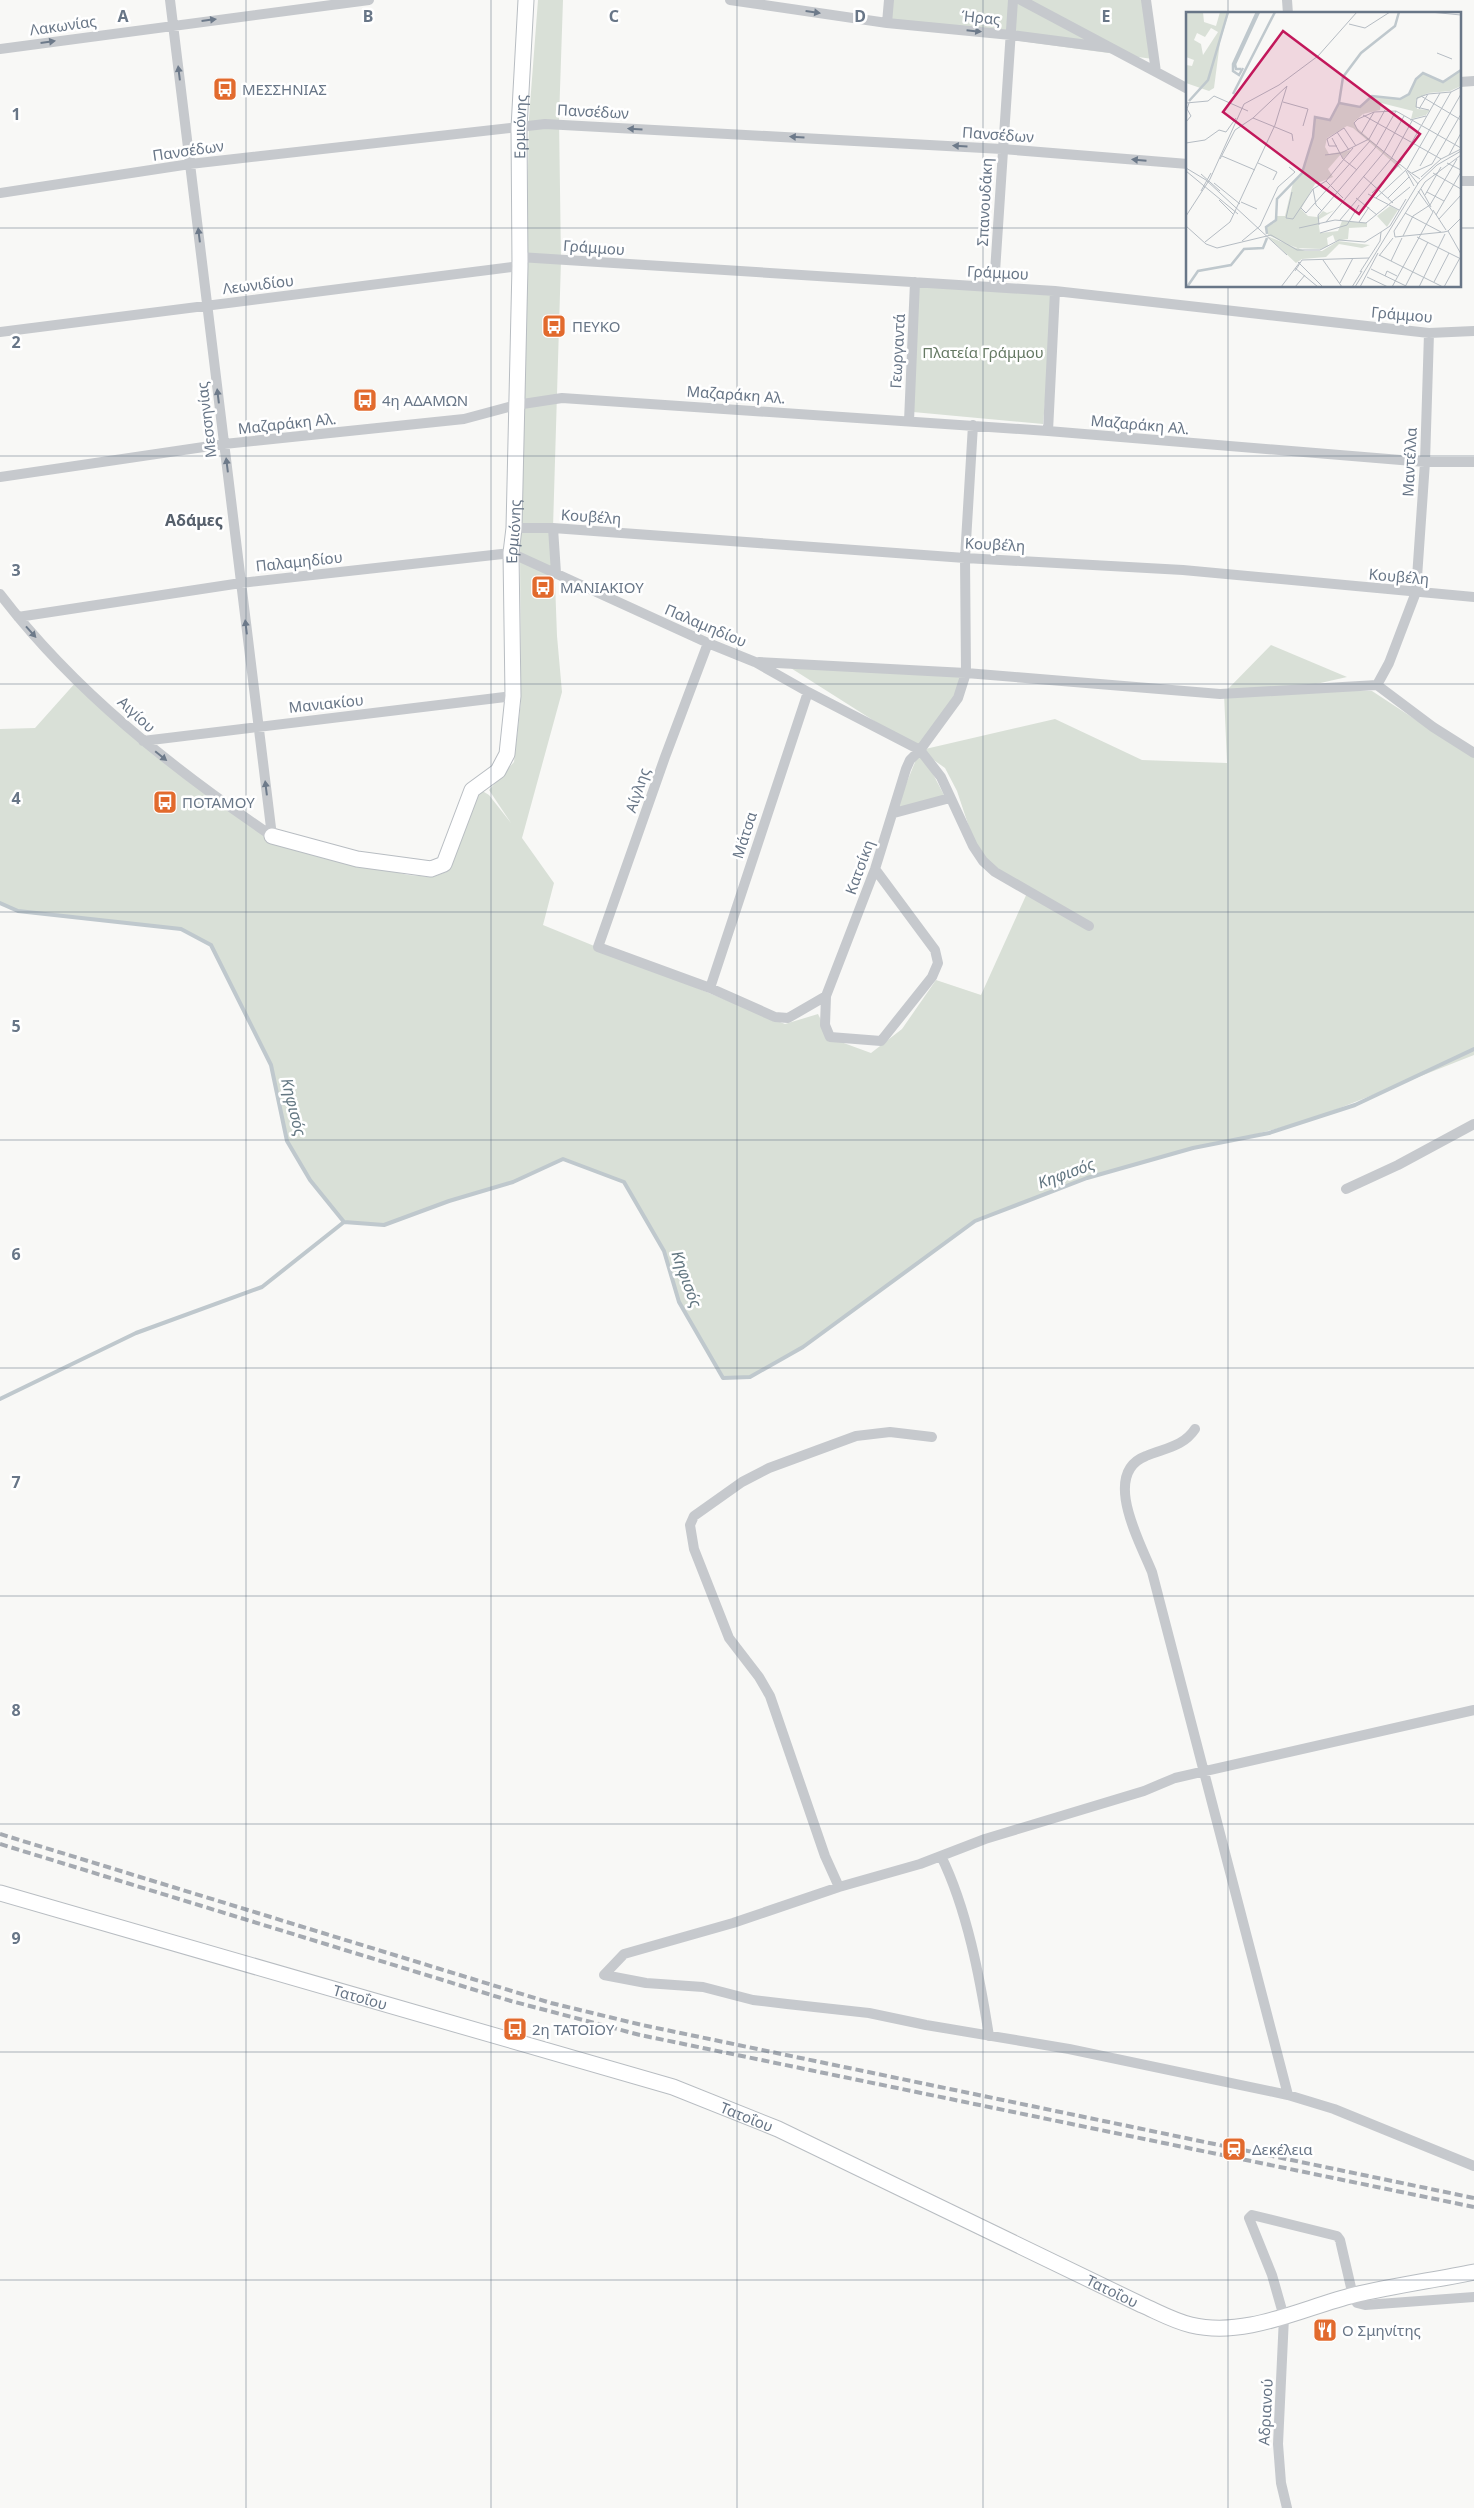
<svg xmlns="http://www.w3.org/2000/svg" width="1474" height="2508" font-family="'Noto Sans',sans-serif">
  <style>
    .green { fill: #d9e0d7 }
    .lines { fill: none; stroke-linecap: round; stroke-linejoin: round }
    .stream { stroke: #bfc8cd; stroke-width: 4 }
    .secondary-casing { stroke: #b8bdc2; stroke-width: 17 }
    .street { stroke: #c6c9cd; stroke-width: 10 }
    .secondary { stroke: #fff; stroke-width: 15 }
    .rail { stroke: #a5aab1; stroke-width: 4; stroke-dasharray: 8 4; stroke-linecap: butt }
    .oneway { fill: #6d7a8a }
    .grid { fill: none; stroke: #687687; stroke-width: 1; stroke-opacity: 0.55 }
    .labels { text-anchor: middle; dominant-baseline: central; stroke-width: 5; stroke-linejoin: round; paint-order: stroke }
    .street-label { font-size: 15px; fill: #687687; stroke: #fff }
    .poi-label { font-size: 15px; fill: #687687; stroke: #fff; text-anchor: start }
    .park-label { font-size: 15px; fill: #657963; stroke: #fff }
    .neighbourhood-label { font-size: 16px; font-weight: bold; fill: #56606c; stroke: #fff }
    .water-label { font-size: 16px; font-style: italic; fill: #637782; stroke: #fff }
    .inset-river { fill: none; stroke: #bfc8cd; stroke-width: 2.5 }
    .inset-road { fill: none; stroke: #b5bcc3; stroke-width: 1 }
    .view { fill: #c2185b; fill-opacity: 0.15; stroke: #c2185b; stroke-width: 2.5 }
    .inset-edge { fill: none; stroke: #687687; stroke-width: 2.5 }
    .grid-label { font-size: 16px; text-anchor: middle; font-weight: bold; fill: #687687; stroke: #fff; stroke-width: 5; stroke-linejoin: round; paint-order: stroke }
  </style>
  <rect width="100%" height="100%" fill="#f8f8f6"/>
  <path class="green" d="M 538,0 L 563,0 L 559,119 L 561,260 L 553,528 L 557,636 L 562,692 L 522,838 L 554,883 L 543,925 L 785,1024 L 818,1014 L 830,1038 L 871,1053 L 902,1029 L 936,980 L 981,995 L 1028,891 L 995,870 L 975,845 L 957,791 L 945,768 L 921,751 L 945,797 L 895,811 L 920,750 L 786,665 L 966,673 L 958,698 L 921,750 L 1055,719 L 1142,760 L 1227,763 L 1224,693 L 1271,645 L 1347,677 L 1294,689 L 1372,691 L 1474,758 L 1474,1055 L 1312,1119 L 1231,1141 L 1193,1148 L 1087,1178 L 975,1221 L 803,1347 L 750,1377 L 723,1378 L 679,1302 L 664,1251 L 623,1182 L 563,1159 L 513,1182 L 449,1201 L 384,1225 L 344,1222 L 310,1180 L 287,1141 L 271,1065 L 211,945 L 180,929 L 18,911 L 0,903 L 0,729 L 35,728 L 77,681 L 274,843 L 408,875 L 433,877 L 446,872 L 470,801 L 479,789 L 489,795 L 511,823 L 489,790 L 514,762 L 521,701 L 520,554 L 529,118 Z
    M 889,0 L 1145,0 L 1153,59 L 887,23 Z
    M 915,282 L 1055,291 L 1043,424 L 913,412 Z"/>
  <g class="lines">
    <path class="stream" d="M 0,903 L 18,911 L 181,929 L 211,945 L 271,1065 L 287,1141 L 310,1180 L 344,1222 L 384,1225 L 449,1201 L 513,1182 L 563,1159 L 624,1182 L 664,1251 L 679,1302 L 723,1378 L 750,1377 L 803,1347 L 975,1221 L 1087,1178 L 1193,1148 L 1269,1133 L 1355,1105 L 1474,1049
      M 0,1399 L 136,1333 L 262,1287 L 344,1222"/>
    <g class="secondary-casing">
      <g id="secondary">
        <path id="s1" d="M 272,836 L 357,859 L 431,869 L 444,864 L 472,790 L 498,771 L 507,754 L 513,696 L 511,553 L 514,528 L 520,266 L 519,128 L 526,0"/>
        <path id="s2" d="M 0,1893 L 673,2087 L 778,2129 L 1142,2305 C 1158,2312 1174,2321 1191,2325 C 1246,2338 1302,2308 1354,2295 C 1394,2286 1434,2280 1474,2272"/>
      </g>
    </g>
    <path class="street" d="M 170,0 L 272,836
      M 730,0 L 887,23 L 1011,35 L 1111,48
      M 1021,0 L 1188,89
      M 1146,0 L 1156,72
      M 1287,0 L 1288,14
      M 887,23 L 889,0
      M 0,49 L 369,0
      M 1460,82 L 1474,81
      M 1460,181 L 1474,181
      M 0,193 L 190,164 L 545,124 L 1002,149 L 1188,164
      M 519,257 L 1055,291 L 1429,333 L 1474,331
      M 994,287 L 1013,0
      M 0,332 L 520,266
      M 909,421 L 915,282
      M 1048,431 L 1055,291
      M 0,477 L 224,444 L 464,419 L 516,405 L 562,398 L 1048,431 L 1425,462 L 1474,462
      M 514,528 L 553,528 L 965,558 L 1183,570 L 1474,597
      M 553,528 L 556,573
      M 0,594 C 74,691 172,768 272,836
      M 18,617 L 241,583 L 511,553 L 708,643 L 755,662 L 808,692 L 920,750 L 941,777 L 973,846 L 983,861 L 995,872 L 1089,926
      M 708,643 L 665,757 L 598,947 L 710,988 L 775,1017 L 788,1018 L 826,996 L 825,1025 L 830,1037 L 881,1041 L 932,977 L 938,963 L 935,950 L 875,869
      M 759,662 L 966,673 L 1220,694 L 1377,685 L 1389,663 L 1416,592 L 1425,462 L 1429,333
      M 1377,685 L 1433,727 L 1474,753
      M 143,741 L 513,696
      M 894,813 L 950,798
      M 710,988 L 808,692
      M 826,996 L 875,869 L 906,769 L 910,760 L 920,750 L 958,698 L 966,673 L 965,558 L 973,425
      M 1346,1189 L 1398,1165 L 1474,1124
      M 1195,1429 C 1183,1447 1165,1448 1146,1456 C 1101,1473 1140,1542 1152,1572 L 1288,2095
      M 1474,1710 L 1175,1778 L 1144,1791 L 985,1839 L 920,1864 L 839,1887 L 733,1923 L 624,1954 L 604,1975 L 646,1983 L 703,1987 L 753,2000 L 787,2004 L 869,2013 L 926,2025 L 1069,2049 L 1288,2095 L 1334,2109 L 1474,2166
      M 941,1856 C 967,1909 980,1978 989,2036
      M 839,1887 L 825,1856 L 770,1696 L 759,1677 L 729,1638 L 694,1549 L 690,1525 L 694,1516 L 742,1482 L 769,1468 L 856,1436 L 890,1432 L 932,1437
      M 1287,2508 L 1281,2483 L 1278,2444 L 1284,2317 L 1272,2275 L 1249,2218 L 1252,2215 L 1337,2236 L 1340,2240 L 1353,2296 L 1357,2303 L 1365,2305 L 1474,2297"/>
    <use href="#secondary" class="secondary"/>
    <path class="rail" d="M 0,1834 L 551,2003 L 642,2025 L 1474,2198
      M 0,1844 L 511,2001 L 640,2035 L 1474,2207"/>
  </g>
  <defs><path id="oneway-solid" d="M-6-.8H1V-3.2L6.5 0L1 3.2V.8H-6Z" transform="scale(1.25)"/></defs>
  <g class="oneway">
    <use href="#oneway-solid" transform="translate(813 12) rotate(8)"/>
    <use href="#oneway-solid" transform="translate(209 20) rotate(-7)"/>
    <use href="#oneway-solid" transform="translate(974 31) rotate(6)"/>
    <use href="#oneway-solid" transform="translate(48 42) rotate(-8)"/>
    <use href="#oneway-solid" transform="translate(179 73) rotate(-97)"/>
    <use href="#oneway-solid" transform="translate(635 129) rotate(-177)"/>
    <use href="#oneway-solid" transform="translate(797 137) rotate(-177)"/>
    <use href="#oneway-solid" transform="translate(960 146) rotate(-177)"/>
    <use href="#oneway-solid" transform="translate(1139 160) rotate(-175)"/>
    <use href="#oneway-solid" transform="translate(199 235) rotate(-97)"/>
    <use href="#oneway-solid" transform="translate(218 396) rotate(-97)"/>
    <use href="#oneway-solid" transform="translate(227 465) rotate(-97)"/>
    <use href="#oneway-solid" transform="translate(246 627) rotate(-97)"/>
    <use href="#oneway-solid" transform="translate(31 632) rotate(48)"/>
    <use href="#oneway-solid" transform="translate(161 756) rotate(39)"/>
    <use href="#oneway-solid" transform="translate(266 788) rotate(-97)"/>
  </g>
  <path class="grid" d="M 246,0 L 246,2508M 491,0 L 491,2508M 737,0 L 737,2508M 983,0 L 983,2508M 1228,0 L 1228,14M 0,228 L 1188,228M 1460,228 L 1474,228M 1228,286 L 1228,2508M 0,456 L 1474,456M 0,684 L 1474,684M 0,912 L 1474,912M 0,1140 L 1474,1140M 0,1368 L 1474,1368M 0,1596 L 1474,1596M 0,1824 L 1474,1824M 0,2052 L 1474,2052M 0,2280 L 1474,2280"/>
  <defs>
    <g id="bus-square" transform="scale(1.25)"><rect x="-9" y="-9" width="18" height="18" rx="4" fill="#e26a2d" stroke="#fff"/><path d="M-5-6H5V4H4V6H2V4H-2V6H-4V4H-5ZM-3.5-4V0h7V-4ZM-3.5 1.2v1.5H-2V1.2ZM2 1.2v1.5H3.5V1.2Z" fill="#fff"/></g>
    <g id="station-square" transform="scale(1.25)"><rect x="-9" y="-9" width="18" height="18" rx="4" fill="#e26a2d" stroke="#fff"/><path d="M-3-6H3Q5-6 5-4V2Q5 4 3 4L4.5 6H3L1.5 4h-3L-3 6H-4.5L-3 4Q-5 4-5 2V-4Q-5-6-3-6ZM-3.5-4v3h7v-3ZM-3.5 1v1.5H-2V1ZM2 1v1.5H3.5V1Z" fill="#fff"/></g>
    <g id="restaurant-square" transform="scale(1.25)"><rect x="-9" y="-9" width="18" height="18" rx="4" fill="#e26a2d" stroke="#fff"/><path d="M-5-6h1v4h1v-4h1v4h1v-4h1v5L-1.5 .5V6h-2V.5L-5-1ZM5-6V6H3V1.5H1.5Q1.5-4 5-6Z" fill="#fff"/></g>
  </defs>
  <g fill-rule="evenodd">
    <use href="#bus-square" x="225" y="89"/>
    <use href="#bus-square" x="554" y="326"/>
    <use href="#bus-square" x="365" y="400"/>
    <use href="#bus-square" x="543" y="587"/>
    <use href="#bus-square" x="165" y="802"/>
    <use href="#bus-square" x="515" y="2029"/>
    <use href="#station-square" x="1234" y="2149"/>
    <use href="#restaurant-square" x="1325" y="2330"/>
  </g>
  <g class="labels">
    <g class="street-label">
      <text transform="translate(981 17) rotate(6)">Ήρας</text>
      <text transform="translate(63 25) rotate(-8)">Λακωνίας</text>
      <text transform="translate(593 111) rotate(3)">Πανσέδων</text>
      <text stroke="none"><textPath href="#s1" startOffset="935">Ερμιόνης</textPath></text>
      <text transform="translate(998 134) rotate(4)">Πανσέδων</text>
      <text transform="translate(188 150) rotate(-8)">Πανσέδων</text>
      <text transform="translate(984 202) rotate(-87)">Σπανουδάκη</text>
      <text transform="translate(594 247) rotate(4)">Γράμμου</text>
      <text transform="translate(998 272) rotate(3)">Γράμμου</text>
      <text transform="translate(258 284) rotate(-7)">Λεωνιδίου</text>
      <text transform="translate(1402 314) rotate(5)">Γράμμου</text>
      <text transform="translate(897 351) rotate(-87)">Γεωργαντά</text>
      <text transform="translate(736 394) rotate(4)">Μαζαράκη Αλ.</text>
      <text transform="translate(206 420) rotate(-97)">Μεσσηνίας</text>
      <text transform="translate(287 423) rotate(-6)">Μαζαράκη Αλ.</text>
      <text transform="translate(1140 424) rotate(5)">Μαζαράκη Αλ.</text>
      <text transform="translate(1409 462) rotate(-87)">Μαντέλλα</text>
      <text transform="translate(591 516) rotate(4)">Κουβέλη</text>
      <text stroke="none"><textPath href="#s1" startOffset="530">Ερμιόνης</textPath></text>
      <text transform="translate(995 544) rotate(3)">Κουβέλη</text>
      <text transform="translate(299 561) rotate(-6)">Παλαμηδίου</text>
      <text transform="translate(1399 576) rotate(5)">Κουβέλη</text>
      <text transform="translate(706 625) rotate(23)">Παλαμηδίου</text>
      <text transform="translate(326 703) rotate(-6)">Μανιακίου</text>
      <text transform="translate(137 714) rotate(43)">Αιγίου</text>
      <text transform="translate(637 790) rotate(-71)">Αίγλης</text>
      <text transform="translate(744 835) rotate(-72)">Μάτσα</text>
      <text transform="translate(859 867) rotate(-70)">Κατσίκη</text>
      <text stroke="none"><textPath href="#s2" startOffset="375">Τατοΐου</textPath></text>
      <text stroke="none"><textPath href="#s2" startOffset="780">Τατοΐου</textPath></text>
      <text stroke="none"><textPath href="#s2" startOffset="1185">Τατοΐου</textPath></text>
      <text transform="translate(1265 2412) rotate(-87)">Αδριανού</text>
    </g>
    <g class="poi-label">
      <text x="242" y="89">ΜΕΣΣΗΝΙΑΣ</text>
      <text x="572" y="326">ΠΕΥΚΟ</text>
      <text x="382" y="400">4η ΑΔΑΜΩΝ</text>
      <text x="560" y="587">ΜΑΝΙΑΚΙΟΥ</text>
      <text x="182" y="802">ΠΟΤΑΜΟΥ</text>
      <text x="532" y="2029">2η ΤΑΤΟΙΟΥ</text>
      <text x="1252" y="2149">Δεκέλεια</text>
      <text x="1342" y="2330">Ο Σμηνίτης</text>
    </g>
    <g class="park-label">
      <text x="983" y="352">Πλατεία Γράμμου</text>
    </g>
    <g class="neighbourhood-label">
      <text x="194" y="520">Αδάμες</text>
    </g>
    <g class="water-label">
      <text transform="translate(294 1107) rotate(76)">Κηφισός</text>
      <text transform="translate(1066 1173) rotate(-20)">Κηφισός</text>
      <text transform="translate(687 1279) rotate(70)">Κηφισός</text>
    </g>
  </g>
  <g transform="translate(1186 12)">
    <rect width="275" height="275" fill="#f8f8f6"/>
    <path d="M 0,0 L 17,0 L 18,10 L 30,14 L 34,0 L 43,0 L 34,30 L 28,76 L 23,79 L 0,71 L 0,53 L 6,54 L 8,48 L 0,45 ZM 25,16 L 32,20 L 17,43 L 15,32 L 8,28 L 11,21 L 19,25 ZM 275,58 L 275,74 L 264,79 L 242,81 L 230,88 L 231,97 L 244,98 L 240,103 L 225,107 L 227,99 L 195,91 L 194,98 L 177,102 L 168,110 L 171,116 L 212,152 L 217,159 L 167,116 L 161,114 L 141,126 L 139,135 L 143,142 L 165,138 L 157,147 L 155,142 L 142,157 L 147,165 L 129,172 L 115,197 L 122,204 L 131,205 L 137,199 L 141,201 L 149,198 L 132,208 L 134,221 L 152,219 L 156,209 L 181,211 L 181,215 L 163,216 L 162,227 L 149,229 L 147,223 L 141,226 L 142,234 L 135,237 L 110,236 L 82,223 L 80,215 L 88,211 L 91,204 L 99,204 L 107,171 L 115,163 L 125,133 L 129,105 L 144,108 L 153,91 L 174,95 L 186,84 L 214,87 L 223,82 L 230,67 L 237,61 L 257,70 ZM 204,194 L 212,198 L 201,215 L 191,204 ZM 81,224 L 119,239 L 136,239 L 152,229 L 184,233 L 176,236 L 153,232 L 140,245 L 116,247 L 110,251 Z" fill="#d9e0d7" fill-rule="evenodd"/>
    <path class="inset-river" d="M 57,56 L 53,63 L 47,59 L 47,52 L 71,0M 55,57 L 50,57 L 49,52 L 73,0M 47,82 L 89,0M 3,89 L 22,68 L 42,0M 153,91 L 157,65 L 175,41 L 209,14 L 213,0M 81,222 L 80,215 L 90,208 L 91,187 L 116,161 L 127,125 L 129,105 L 144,108 L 153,91 L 174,95 L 186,84 L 214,87 L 223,82 L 230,67 L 237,61 L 257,70 L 275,58M 1,275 L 12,259 L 45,253 L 58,237 L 77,236 L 81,226"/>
    <path class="inset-road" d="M 244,0 L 275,3M 163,12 L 179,16 L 204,0M 251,41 L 266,47M 235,84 L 275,108M 97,90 L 122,97 L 117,114M 0,91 L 22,89 L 28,84 L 62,99M 233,97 L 242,82M 243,98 L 230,95 L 231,86 L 242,82 L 265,80M 177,103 L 255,147M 67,106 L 106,122 L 107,129M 224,108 L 240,104M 0,110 L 5,104 L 1,97 L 3,91M 151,120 L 163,138M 175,122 L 188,100M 146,126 L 157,147 L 171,158M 0,131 L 19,128 L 33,118 L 40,120 L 50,106M 151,134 L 143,134 L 141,127 L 158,116 L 170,134M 198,140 L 218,104M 155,141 L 183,127 L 199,98M 139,143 L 155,141M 263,143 L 275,121M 36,144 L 69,158M 34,147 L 49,118 L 67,106 L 101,74M 72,151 L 91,160 L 87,168M 214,151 L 254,81M 261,151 L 275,158M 234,154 L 275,82M 0,156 L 20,168 L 101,243M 221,158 L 234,167M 0,159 L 52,202M 220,159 L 228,174M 226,161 L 246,152 L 275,102M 247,161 L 275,177M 15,162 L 34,179M 177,164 L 207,191M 235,165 L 255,147 L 275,137M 28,171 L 54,192M 232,172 L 221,158 L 172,119 L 168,111 L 172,107 L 188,100 L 210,99 L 275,136M 127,177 L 140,169M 235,177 L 245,195M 15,179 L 25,161M 232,179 L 247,200M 106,180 L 100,206 L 107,207 L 127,177 L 130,193 L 136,199M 241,180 L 258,189M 186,181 L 214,152M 182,182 L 213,198M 239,183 L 255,155M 157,186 L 140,169 L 167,136M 170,186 L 191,203M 190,186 L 221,157 L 265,80 L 275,75M 202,186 L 223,165M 33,188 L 48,203M 55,190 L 71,197M 115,196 L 120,201 L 184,129M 247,198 L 260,218M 219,201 L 255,220M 250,203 L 275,160M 0,204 L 24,167 L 58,92 L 93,73 L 132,44 L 171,0M 253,207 L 275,183M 154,208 L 205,147 L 226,109M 140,210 L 198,140M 173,210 L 183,195M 133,213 L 132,203 L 189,136 L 210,99M 0,214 L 20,232 L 31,236 L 85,223 L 111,238 L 134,238 L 153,228 L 179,230 L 195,220M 113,216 L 149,208 L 180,211 L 224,175M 262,219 L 275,206M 258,220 L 209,225 L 208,219 L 239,170 L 275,143M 258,220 L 262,219 L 275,242M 134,221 L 161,213 L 173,193M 217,224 L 227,204 L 244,193 L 271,147M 231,225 L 273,246M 56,229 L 74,214 L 92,175 L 109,160 L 103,155M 19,230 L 44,210 L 89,113 L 101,74M 193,243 L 257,275M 193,244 L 207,226M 137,248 L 156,275M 205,249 L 216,226M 112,250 L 137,275M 109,256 L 132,275M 185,257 L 220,274M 109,259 L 116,248 L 183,246M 174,260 L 194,229 L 195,220 L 204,214 L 220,187M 199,264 L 201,259 L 211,264M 181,265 L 202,275M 248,270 L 263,241M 154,271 L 167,246M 95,275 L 114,250M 109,275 L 119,263M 166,275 L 176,259M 169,275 L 233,170 L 251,153 L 275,139M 174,275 L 192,241M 206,275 L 247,200M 219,275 L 242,230M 233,275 L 259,222M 258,275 L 275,244"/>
    <path class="view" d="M 97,19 L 234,122 L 173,202 L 37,100 Z"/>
    <rect width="275" height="275" class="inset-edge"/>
  </g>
  <g class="grid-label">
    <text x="123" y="22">A</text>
    <text x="368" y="22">B</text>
    <text x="614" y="22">C</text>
    <text x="860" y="22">D</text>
    <text x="1106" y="22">E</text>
    <text x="16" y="120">1</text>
    <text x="16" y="348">2</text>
    <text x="16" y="576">3</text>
    <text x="16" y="804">4</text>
    <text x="16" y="1032">5</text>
    <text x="16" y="1260">6</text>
    <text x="16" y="1488">7</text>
    <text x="16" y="1716">8</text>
    <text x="16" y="1944">9</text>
  </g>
</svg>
